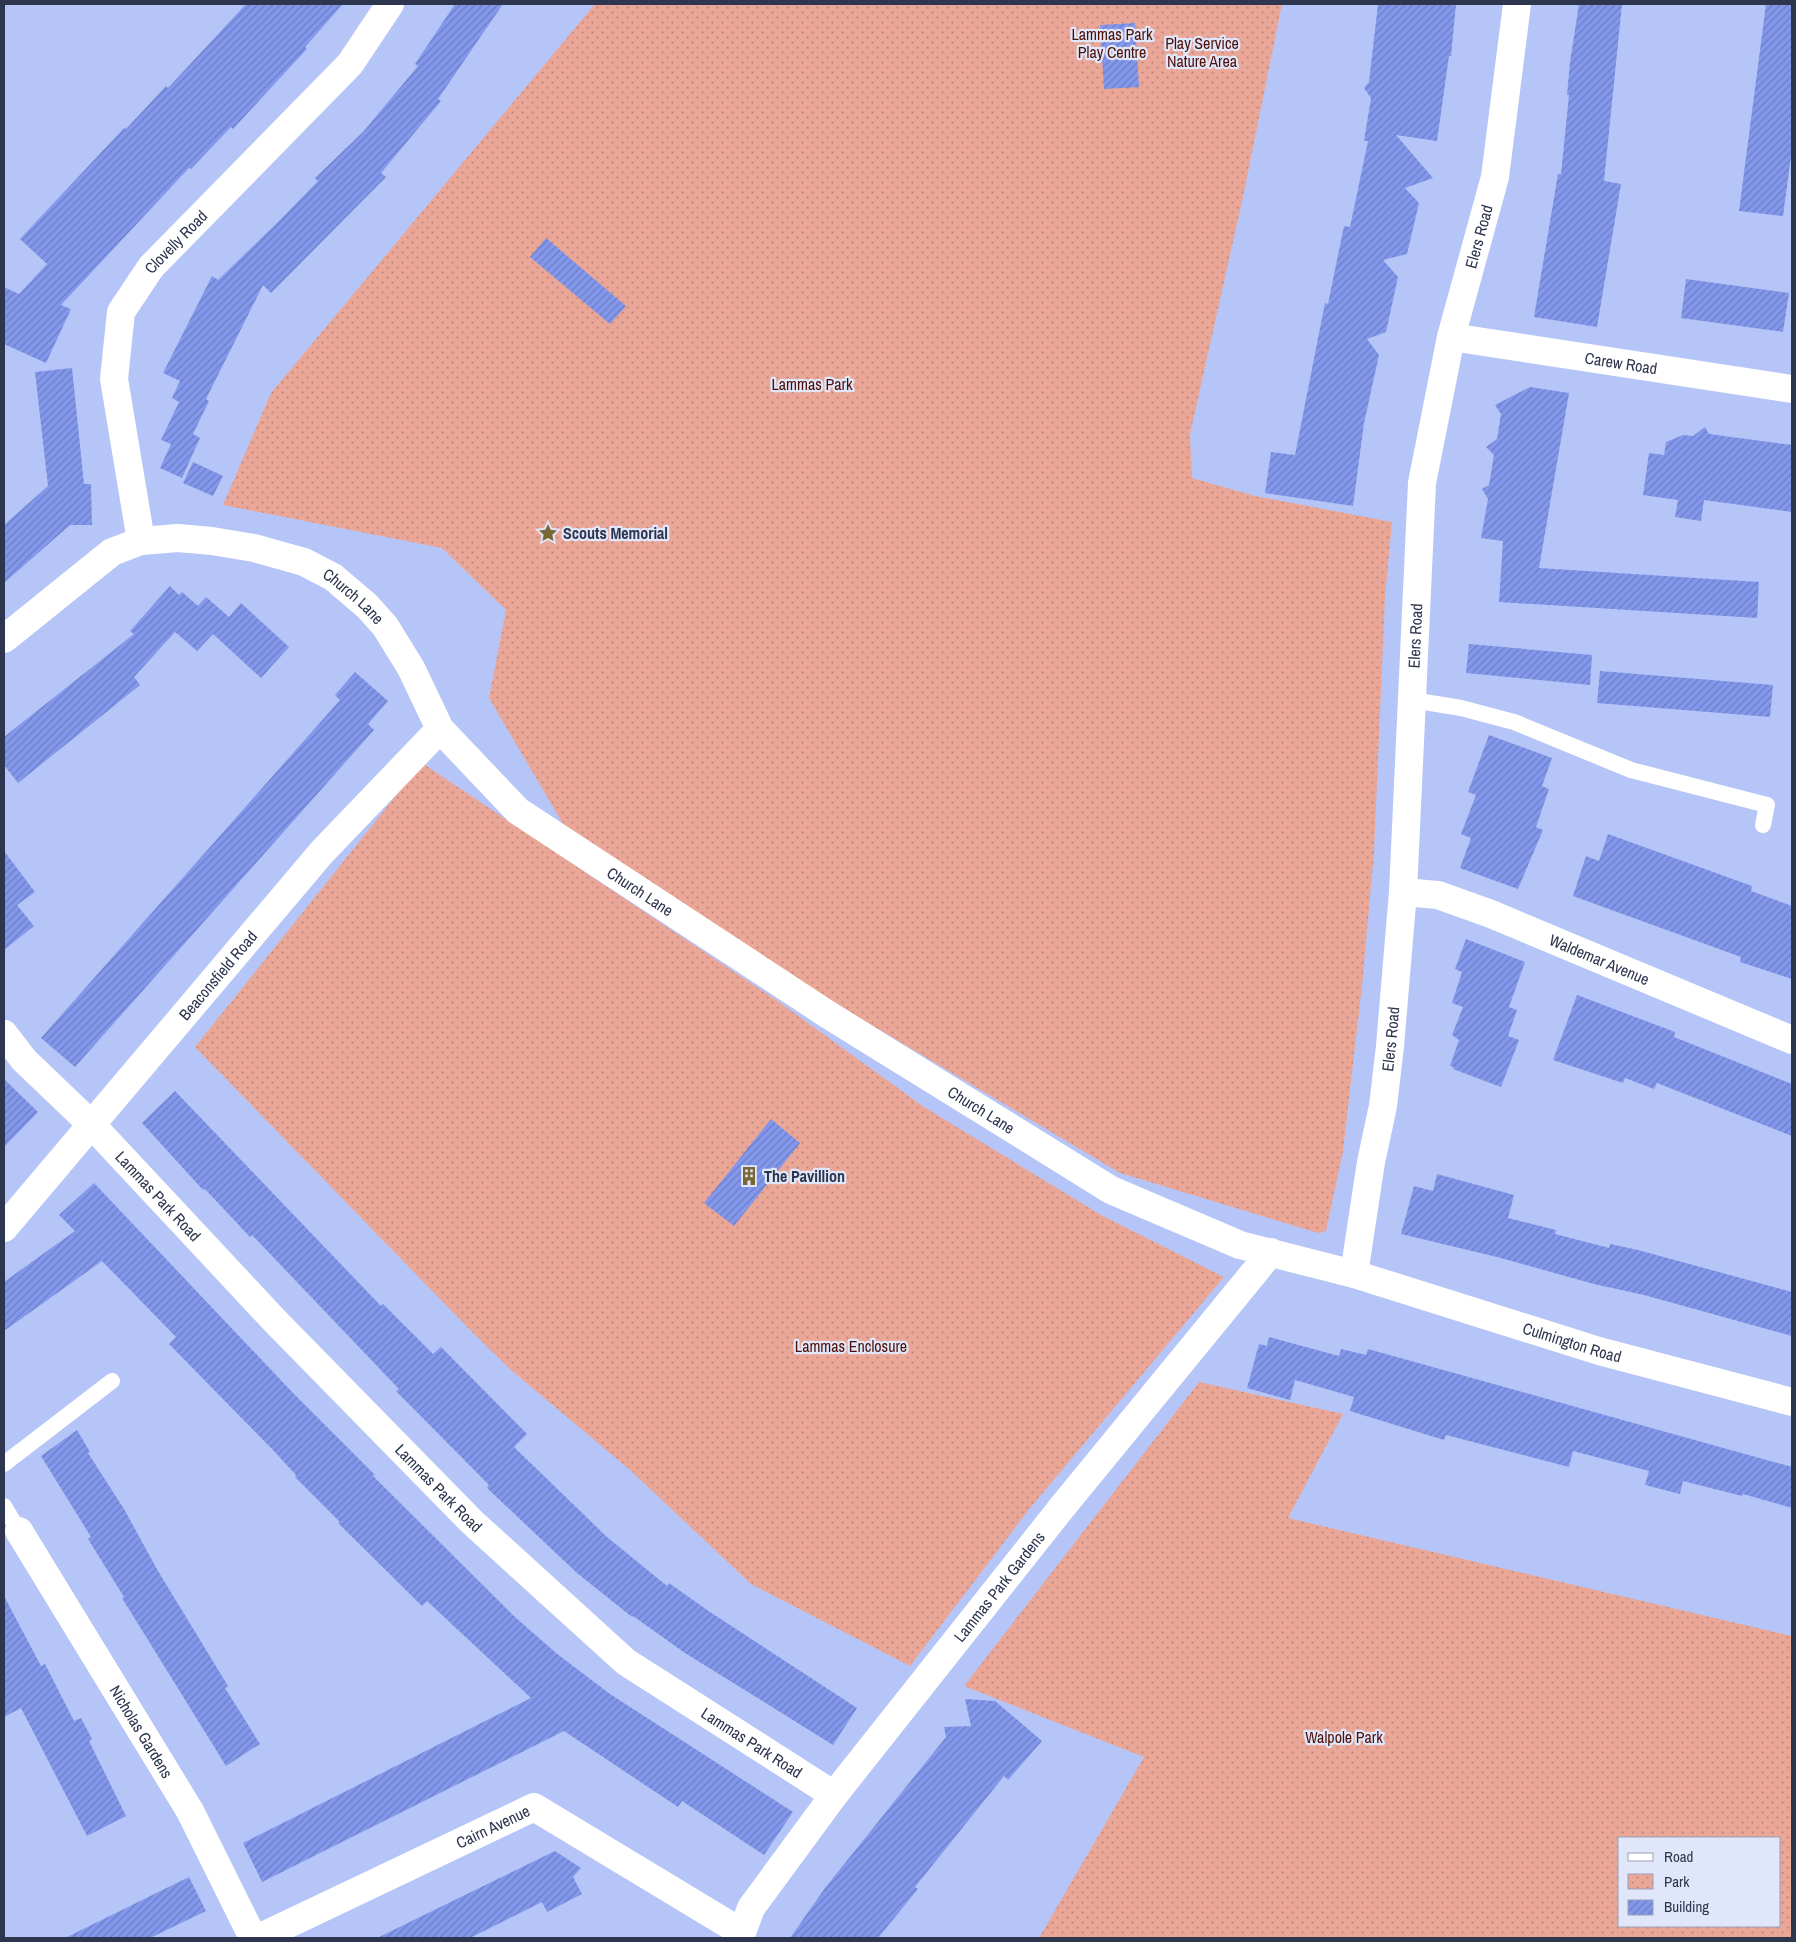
<svg xmlns="http://www.w3.org/2000/svg" width="1796" height="1942" font-family="'Archivo Narrow',sans-serif">
  <style>
    .park { fill: url(#park-dots); fill-rule: evenodd }
    .building { fill: url(#building-hatch) }
    .lines { fill: none; stroke-linecap: round; stroke-linejoin: round }
    .lane { stroke: #fff; stroke-width: 16 }
    .street { stroke: #fff; stroke-width: 28 }
    .labels { text-anchor: middle; dominant-baseline: central; stroke-width: 4.5; stroke-linejoin: round; paint-order: stroke }
    .park-label { font-size: 16px; fill: #4e1006; stroke: #e1e7fa }
    .street-label { font-size: 16px; fill: #2e354e; stroke: #e1e7fa }
    .poi-label { font-size: 16px; font-weight: bold; fill: #2e354e; stroke: #e1e7fa; text-anchor: start }
  </style>
  <defs>
    <pattern id="park-dots" width="8" height="8" patternUnits="userSpaceOnUse" patternTransform="scale(1.25)"><rect width="8" height="8" fill="#eaa798"/><path d="M2 2h.1M6 6h.1" fill="none" stroke="#be897e" stroke-width="1.8" stroke-linecap="round"/></pattern>
    <pattern id="building-hatch" width="6" height="6" patternUnits="userSpaceOnUse" patternTransform="scale(1.25)"><rect width="6" height="6" fill="#8398ed"/><path d="M-1 1l2-2M0 6l6-6M5 7l2-2" fill="none" stroke="#6c7dc2"/></pattern>
  </defs>
  <rect width="100%" height="100%" fill="#b6c5f7"/>
  <path class="park" d="M 595,4 L 1282,4 L 1243,197 L 1190,434 L 1192,478 L 1255,496 L 1392,522 L 1385,597 L 1374,852 L 1362,986 L 1343,1151 L 1326,1231 L 1318,1233 L 1120,1173 L 729,940 L 563,824 L 489,698 L 506,610 L 442,548 L 223,505 L 271,393 Z
    M 422,763 L 779,1002 L 924,1107 L 1101,1215 L 1224,1277 L 1030,1508 L 910,1666 L 751,1584 L 630,1470 L 511,1370 L 475,1335 L 195,1047 Z
    M 1199,1382 L 1343,1414 L 1288,1518 L 1792,1636 L 1792,1938 L 1039,1938 L 1144,1757 L 964,1686 ZM 1780,1838 L 1780,1926 L 1620,1926 L 1620,1838 Z"/>
  <path class="building" d="M 246,4 L 343,4 L 305,47 L 307,49 L 267,92 L 233,129 L 231,127 L 191,169 L 189,168 L 61,305 L 71,309 L 46,363 L 4,344 L 4,287 L 19,294 L 47,264 L 20,239 L 124,128 L 126,129 L 166,86 L 168,88 Z
    M 455,4 L 503,4 L 438,99 L 441,101 L 381,173 L 386,177 L 271,293 L 263,285 L 206,399 L 209,401 L 193,434 L 200,438 L 182,478 L 160,468 L 171,444 L 161,440 L 179,402 L 172,398 L 180,381 L 163,373 L 212,276 L 218,280 L 280,220 L 318,181 L 315,178 L 363,132 L 418,66 L 415,64 Z
    M 1378,4 L 1456,4 L 1451,56 L 1449,56 L 1437,141 L 1396,135 L 1433,178 L 1405,188 L 1419,203 L 1407,254 L 1383,260 L 1398,277 L 1386,332 L 1367,339 L 1379,355 L 1364,423 L 1353,506 L 1265,493 L 1271,452 L 1295,455 L 1325,303 L 1328,304 L 1344,226 L 1350,227 L 1368,141 L 1364,141 L 1371,98 L 1364,88 L 1369,82 Z
    M 1579,4 L 1622,4 L 1604,181 L 1621,184 L 1597,327 L 1534,317 L 1558,174 L 1561,174 L 1569,95 L 1567,95 L 1570,62 Z
    M 1766,4 L 1792,4 L 1792,149 L 1783,216 L 1739,211 Z
    M 1135,23 L 1139,87 L 1104,89 L 1100,25 Z
    M 546,238 L 626,306 L 610,324 L 530,257 Z
    M 1686,279 L 1789,293 L 1783,332 L 1681,318 Z
    M 72,368 L 84,484 L 91,484 L 92,525 L 70,525 L 4,583 L 4,525 L 48,486 L 35,372 Z
    M 1530,387 L 1569,393 L 1539,568 L 1759,582 L 1757,618 L 1499,602 L 1503,541 L 1481,538 L 1488,499 L 1482,489 L 1489,485 L 1494,455 L 1486,447 L 1497,439 L 1501,414 L 1495,405 Z
    M 1705,427 L 1709,434 L 1792,445 L 1792,512 L 1704,500 L 1701,521 L 1675,517 L 1678,500 L 1643,495 L 1649,453 L 1664,455 L 1666,442 L 1683,435 L 1693,436 Z
    M 193,462 L 223,476 L 213,496 L 183,483 Z
    M 170,586 L 179,595 L 182,592 L 198,606 L 206,597 L 229,617 L 241,603 L 289,647 L 261,678 L 213,634 L 197,651 L 175,632 L 134,677 L 140,685 L 18,783 L 4,765 L 4,737 L 134,634 L 130,631 Z
    M 1469,644 L 1592,655 L 1590,685 L 1466,673 Z
    M 1600,671 L 1773,685 L 1770,717 L 1597,703 Z
    M 355,672 L 388,701 L 368,724 L 374,730 L 75,1067 L 41,1038 L 340,700 L 335,695 Z
    M 1489,735 L 1552,758 L 1542,786 L 1549,789 L 1536,827 L 1543,830 L 1518,889 L 1460,868 L 1471,838 L 1461,834 L 1476,795 L 1468,792 Z
    M 1608,834 L 1752,886 L 1751,891 L 1792,906 L 1792,979 L 1740,962 L 1741,957 L 1573,896 L 1586,856 L 1599,861 Z
    M 4,851 L 35,892 L 17,905 L 34,926 L 4,950 Z
    M 1466,939 L 1525,962 L 1509,1007 L 1517,1010 L 1508,1036 L 1519,1040 L 1501,1087 L 1453,1069 L 1454,1067 L 1450,1066 L 1459,1040 L 1452,1035 L 1463,1007 L 1452,1003 L 1462,972 L 1455,969 Z
    M 1577,995 L 1675,1032 L 1674,1037 L 1792,1084 L 1792,1136 L 1657,1083 L 1654,1089 L 1625,1078 L 1623,1083 L 1553,1060 Z
    M 4,1079 L 38,1112 L 4,1147 Z
    M 175,1091 L 381,1306 L 383,1304 L 433,1354 L 441,1347 L 527,1434 L 514,1447 L 607,1537 L 667,1586 L 669,1583 L 710,1612 L 857,1708 L 833,1745 L 685,1653 L 633,1616 L 632,1617 L 577,1573 L 487,1488 L 489,1485 L 396,1391 L 399,1389 L 252,1235 L 250,1237 L 205,1189 L 203,1190 L 142,1123 Z
    M 771,1119 L 800,1143 L 734,1226 L 704,1203 Z
    M 1437,1174 L 1514,1195 L 1508,1218 L 1556,1230 L 1555,1234 L 1609,1248 L 1610,1244 L 1638,1250 L 1792,1292 L 1792,1336 L 1644,1295 L 1594,1284 L 1497,1257 L 1401,1234 L 1414,1186 L 1433,1191 Z
    M 94,1183 L 293,1393 L 375,1475 L 373,1476 L 515,1617 L 556,1653 L 610,1694 L 793,1812 L 764,1855 L 682,1801 L 678,1807 L 564,1731 L 262,1882 L 243,1843 L 531,1698 L 427,1601 L 422,1606 L 338,1523 L 340,1522 L 295,1477 L 296,1475 L 272,1449 L 169,1344 L 176,1337 L 102,1261 L 4,1331 L 4,1282 L 75,1231 L 59,1215 Z
    M 1269,1337 L 1339,1356 L 1341,1349 L 1366,1355 L 1368,1349 L 1792,1467 L 1792,1508 L 1743,1494 L 1742,1496 L 1683,1481 L 1680,1494 L 1645,1485 L 1649,1471 L 1573,1451 L 1569,1467 L 1446,1435 L 1444,1440 L 1350,1411 L 1354,1397 L 1295,1380 L 1290,1400 L 1247,1388 L 1259,1344 L 1267,1346 Z
    M 77,1430 L 90,1452 L 88,1453 L 124,1509 L 158,1571 L 228,1686 L 225,1688 L 260,1744 L 226,1766 L 122,1598 L 124,1597 L 88,1539 L 91,1537 L 41,1456 Z
    M 4,1596 L 41,1666 L 45,1664 L 74,1721 L 81,1718 L 92,1739 L 89,1741 L 126,1816 L 87,1836 L 21,1708 L 4,1717 Z
    M 965,1699 L 995,1701 L 1042,1741 L 1008,1780 L 1004,1776 L 915,1887 L 918,1889 L 878,1938 L 790,1938 L 825,1888 L 946,1737 L 944,1727 L 971,1726 Z
    M 555,1851 L 581,1868 L 573,1877 L 582,1894 L 547,1912 L 542,1902 L 470,1938 L 377,1938 Z
    M 189,1877 L 206,1911 L 150,1938 L 65,1938 Z"/>
  <g class="lines">
    <path class="lane" d="M 1412,700 L 1461,708 L 1514,722 L 1631,770 L 1767,805 L 1763,825
      M 4,1464 L 112,1381
      M 4,1506 L 19,1531"/>
    <g class="street">
      <path id="s1" d="M 1451,337 L 1792,389"/>
      <path id="s2" d="M 141,541 L 114,379 L 121,312 L 151,267 L 350,64 L 390,4"/>
      <path id="s3" d="M 4,639 L 112,552 L 141,541 L 178,538 L 212,541 L 254,548 L 304,562 L 333,577 L 367,606 L 385,626 L 411,668 L 440,729 L 518,811 L 827,1014 L 1111,1190 L 1240,1245 L 1354,1274 L 1599,1351 L 1792,1402"/>
      <path id="s4" d="M 1403,892 L 1438,895 L 1491,914 L 1792,1040"/>
      <path id="s5" d="M 4,1034 L 24,1060 L 91,1124 L 275,1321 L 472,1522 L 626,1662 L 834,1795"/>
      <path id="s6" d="M 4,1228 L 322,852 L 440,729"/>
      <path id="s7" d="M 1354,1274 L 1371,1162 L 1383,1106 L 1390,1046 L 1403,892 L 1422,483 L 1451,337 L 1495,177 L 1517,4"/>
      <path id="s8" d="M 19,1531 L 190,1811 L 253,1938"/>
      <path id="s9" d="M 259,1938 L 534,1807 L 741,1932"/>
      <path id="s10" d="M 740,1938 L 751,1908 L 834,1795 L 1063,1506 L 1271,1252"/>
    </g>
  </g>
  <defs>
    <g id="sight-bare" transform="scale(1.5)"><path d="M0-6L1.8-2.2L6-1.7L2.9 1.2L3.7 5.4L0 3.3L-3.7 5.4L-2.9 1.2L-6-1.7L-1.8-2.2Z" fill="#786835" stroke="#e1e7fa" stroke-width="2.5" paint-order="stroke"/></g>
    <g id="building-bare" transform="scale(1.5)"><path d="M-4-6H4V6H1V3H-1V6H-4ZM-2.5-4.3h1.7v1.8h-1.7ZM.8-4.3h1.7v1.8H.8ZM-2.5-1h1.7V.8h-1.7ZM.8-1h1.7V.8H.8Z" fill="#786835" stroke="#e1e7fa" stroke-width="2.5" paint-order="stroke"/></g>
  </defs>
  <g fill-rule="evenodd">
    <use href="#sight-bare" x="548" y="533"/>
    <use href="#building-bare" x="749" y="1176"/>
  </g>
  <g class="labels">
    <g class="park-label">
      <text x="1112" y="34">Lammas Park<tspan x="1112" dy="18">Play Centre</tspan></text>
      <text x="1202" y="43">Play Service<tspan x="1202" dy="18">Nature Area</tspan></text>
      <text x="812" y="384">Lammas Park</text>
      <text x="851" y="1346">Lammas Enclosure</text>
      <text x="1344" y="1737">Walpole Park</text>
    </g>
    <g class="street-label">
      <text stroke="none"><textPath href="#s7" startOffset="1048">Elers Road</textPath></text>
      <text stroke="none"><textPath href="#s2" startOffset="321">Clovelly Road</textPath></text>
      <text stroke="none"><textPath href="#s1" startOffset="172">Carew Road</textPath></text>
      <text stroke="none"><textPath href="#s3" startOffset="396">Church Lane</textPath></text>
      <text stroke="none"><textPath href="#s7" startOffset="642">Elers Road</textPath></text>
      <text stroke="none"><textPath href="#s3" startOffset="816">Church Lane</textPath></text>
      <text stroke="none"><textPath href="#s4" startOffset="209">Waldemar Avenue</textPath></text>
      <text stroke="none"><textPath href="#s6" startOffset="331">Beaconsfield Road</textPath></text>
      <text stroke="none"><textPath href="#s7" startOffset="238">Elers Road</textPath></text>
      <text stroke="none"><textPath href="#s3" startOffset="1221">Church Lane</textPath></text>
      <text stroke="none"><textPath href="#s5" startOffset="224">Lammas Park Road</textPath></text>
      <text stroke="none"><textPath href="#s3" startOffset="1860">Culmington Road</textPath></text>
      <text stroke="none"><textPath href="#s5" startOffset="629">Lammas Park Road</textPath></text>
      <text stroke="none"><textPath href="#s10" startOffset="438">Lammas Park Gardens</textPath></text>
      <text stroke="none"><textPath href="#s8" startOffset="235">Nicholas Gardens</textPath></text>
      <text stroke="none"><textPath href="#s5" startOffset="1034">Lammas Park Road</textPath></text>
      <text stroke="none"><textPath href="#s9" startOffset="259">Cairn Avenue</textPath></text>
    </g>
    <g class="poi-label">
      <text x="563" y="533">Scouts Memorial</text>
      <text x="764" y="1176">The Pavillion</text>
    </g>
  </g>
  <rect width="1796" height="1942" fill="none" stroke="#2e354e" stroke-width="10"/>
  <rect x="1618" y="1837" width="162" height="90" fill="#e1e7fa" stroke="#99a0b5"/>
  <rect x="1628" y="1853" width="25" height="8" fill="#ffffff" stroke="#99a0b5"/>
  <text x="1664" y="1862" font-size="15" fill="#2e354e">Road</text>
  <rect x="1628" y="1874" width="25" height="15" fill="url(#park-dots)" stroke="#99a0b5"/>
  <text x="1664" y="1887" font-size="15" fill="#2e354e">Park</text>
  <rect x="1628" y="1900" width="25" height="15" fill="url(#building-hatch)" stroke="#99a0b5"/>
  <text x="1664" y="1912" font-size="15" fill="#2e354e">Building</text>
</svg>
